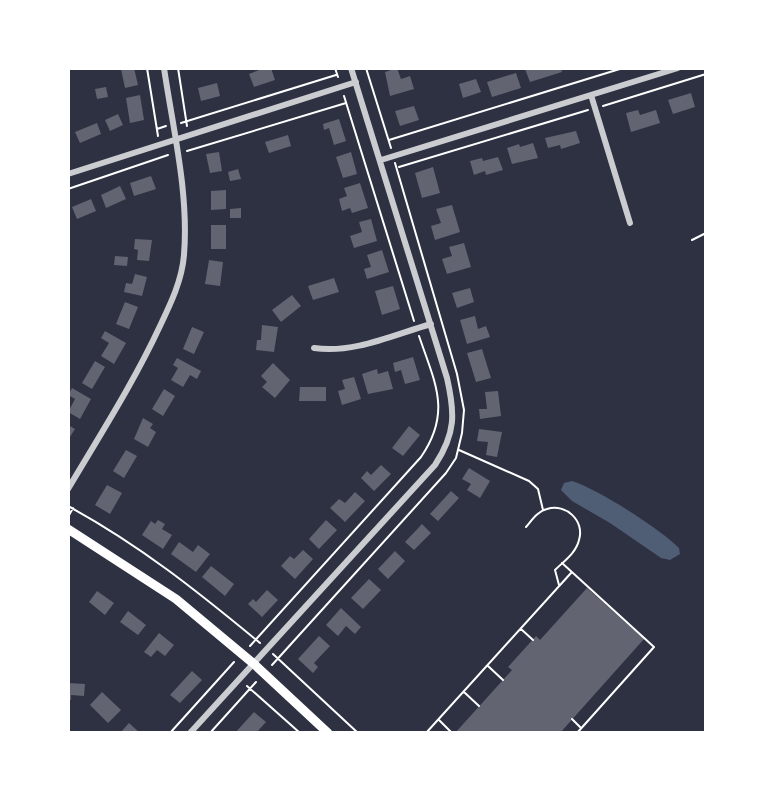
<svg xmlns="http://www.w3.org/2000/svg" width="774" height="801" font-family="'Archivo Narrow',sans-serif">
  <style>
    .water { fill: #4f5d75 }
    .building { fill: #626471 }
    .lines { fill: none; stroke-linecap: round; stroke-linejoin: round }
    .path { stroke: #fff; stroke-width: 2 }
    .minor { stroke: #caccd0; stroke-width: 6 }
    .secondary { stroke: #fff; stroke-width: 9 }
  </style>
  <rect width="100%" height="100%" fill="#2d3142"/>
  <path class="water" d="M 572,481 C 598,489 660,529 679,548 L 680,554 L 670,560 L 661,558 L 610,523 L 572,501 L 561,490 L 564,483 Z"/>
  <path class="building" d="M 134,68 L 138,85 L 125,88 L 121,69 Z
    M 264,68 L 271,68 L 275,80 L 254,87 L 249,74 Z
    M 397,68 L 401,79 L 410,76 L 414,89 L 390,96 L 385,72 Z
    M 527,68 L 561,68 L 562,72 L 530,82 L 525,69 Z
    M 516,73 L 521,88 L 492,97 L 487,82 Z
    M 476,79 L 481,92 L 463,98 L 459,84 Z
    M 217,83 L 220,96 L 201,101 L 198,88 Z
    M 106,87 L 108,97 L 97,99 L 95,89 Z
    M 691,93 L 695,107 L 673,114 L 668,100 Z
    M 140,95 L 144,120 L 130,123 L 126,98 Z
    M 414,106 L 419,120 L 400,126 L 395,111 Z
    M 638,110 L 640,115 L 656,110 L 660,123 L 631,132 L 626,113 Z
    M 118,114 L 123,125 L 110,131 L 105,120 Z
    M 339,119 L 346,141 L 334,145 L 329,128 L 324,130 L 323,124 Z
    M 97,123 L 101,134 L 80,143 L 75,132 Z
    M 576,131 L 580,143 L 561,149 L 560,145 L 548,148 L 545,138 Z
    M 288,135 L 291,146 L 269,153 L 265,142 Z
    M 533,143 L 538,158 L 512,164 L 507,148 L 519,144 L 520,147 Z
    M 219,152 L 222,171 L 210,173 L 206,154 Z
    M 351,152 L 357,174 L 343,178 L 336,157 Z
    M 498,157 L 503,170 L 486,175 L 485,171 L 474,175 L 470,161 L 482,158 L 483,161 Z
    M 433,167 L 440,193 L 422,198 L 415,173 Z
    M 238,169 L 241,179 L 230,181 L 228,172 Z
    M 151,176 L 156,189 L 134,196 L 130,183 Z
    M 360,183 L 368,208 L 352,213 L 350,208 L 342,211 L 339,199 L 347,196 L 344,188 Z
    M 120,186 L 126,199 L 106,208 L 101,195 Z
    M 226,190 L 226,209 L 211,210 L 211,191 Z
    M 91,199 L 96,211 L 77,219 L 72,207 Z
    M 452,205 L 460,232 L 435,240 L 431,226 L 441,223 L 436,209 Z
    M 241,208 L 241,218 L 230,218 L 230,209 Z
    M 371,219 L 377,241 L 354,248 L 350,236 L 362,232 L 359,222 Z
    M 211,225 L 226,225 L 226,249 L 211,249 Z
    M 135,239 L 152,240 L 149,261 L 137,260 L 138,250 L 134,249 Z
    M 464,243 L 471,267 L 447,274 L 442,259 L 452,256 L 449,247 Z
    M 382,250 L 389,272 L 367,279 L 364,269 L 371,267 L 367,255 Z
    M 115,256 L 128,257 L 127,266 L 114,265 Z
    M 209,260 L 223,262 L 220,286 L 205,284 Z
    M 135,274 L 147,277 L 142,296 L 124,292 L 126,283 L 132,284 Z
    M 334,278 L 339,292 L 313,300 L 308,286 Z
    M 393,286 L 400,309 L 382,315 L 375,291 Z
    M 470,288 L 474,302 L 457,308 L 452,293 Z
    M 292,295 L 301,306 L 281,322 L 272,310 Z
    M 125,302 L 138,307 L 129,329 L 116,324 Z
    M 475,316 L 478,329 L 486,326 L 490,337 L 467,344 L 460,320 Z
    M 262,325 L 278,327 L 274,352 L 256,350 L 257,340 L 261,340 Z
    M 192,327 L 204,332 L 194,354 L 183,349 Z
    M 105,331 L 126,343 L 114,364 L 101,356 L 109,343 L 101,338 Z
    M 482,349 L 491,378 L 476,382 L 467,353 Z
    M 413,357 L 420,380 L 405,384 L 401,370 L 395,372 L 393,363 Z
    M 177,358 L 201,371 L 197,379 L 190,375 L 183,387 L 171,380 L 178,368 L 173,365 Z
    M 95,361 L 105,367 L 92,389 L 82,383 Z
    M 273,363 L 290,380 L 275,398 L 262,387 L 267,382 L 261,376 Z
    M 377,369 L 378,374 L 388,371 L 393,389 L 368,394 L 362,374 Z
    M 354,377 L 361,399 L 342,405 L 338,391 L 345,389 L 342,380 Z
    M 300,387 L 326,387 L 326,401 L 299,401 Z
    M 72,388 L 91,399 L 80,419 L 68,412 L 75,399 L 68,395 Z
    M 164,389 L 175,396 L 163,416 L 152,409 Z
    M 498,391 L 501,416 L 480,419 L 479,409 L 487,409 L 485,392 Z
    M 143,418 L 153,424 L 150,428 L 156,432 L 148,447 L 134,439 Z
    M 68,425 L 75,429 L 68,440 Z
    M 409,426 L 420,435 L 403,456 L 392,448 Z
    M 479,429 L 502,432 L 497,457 L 486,455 L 488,442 L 477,441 Z
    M 126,450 L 137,456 L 124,478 L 113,471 Z
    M 381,465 L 391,474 L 374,491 L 361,478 L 367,471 L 371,475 Z
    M 469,468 L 490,481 L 480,498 L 467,490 L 471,484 L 462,479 Z
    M 107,485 L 122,493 L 110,514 L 95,505 Z
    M 451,491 L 459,498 L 438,521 L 430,514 Z
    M 355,492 L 365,501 L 345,522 L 330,508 L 339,499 L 345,503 Z
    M 158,520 L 165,524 L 162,529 L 172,535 L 163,549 L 142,535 L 151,521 L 155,524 Z
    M 326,520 L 337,530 L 319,549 L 309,539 Z
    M 422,524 L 431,533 L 414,550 L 405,542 Z
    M 179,542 L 193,552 L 198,545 L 210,554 L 196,572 L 171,554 Z
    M 303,550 L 313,559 L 295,579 L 281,566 L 290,556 L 294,559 Z
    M 395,551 L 405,561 L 388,579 L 378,569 Z
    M 211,566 L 234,584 L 225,596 L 202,577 Z
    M 369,579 L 381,590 L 363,609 L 351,598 Z
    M 587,588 L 644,639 L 560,733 L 455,733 L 512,670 L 508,667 L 536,636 L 540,640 Z
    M 267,590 L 278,600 L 262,617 L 248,604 L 253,599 L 256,602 Z
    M 97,591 L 114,603 L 105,615 L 89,602 Z
    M 341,608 L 361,627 L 355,634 L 346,626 L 338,636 L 326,625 Z
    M 128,611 L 146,625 L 138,635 L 120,622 Z
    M 159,633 L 174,645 L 165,656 L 157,650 L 151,657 L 144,652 Z
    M 319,636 L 330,646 L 314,663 L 318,667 L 313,673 L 298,659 Z
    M 192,671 L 202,680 L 180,703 L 170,695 Z
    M 68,683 L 85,684 L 84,696 L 71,695 L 71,700 L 68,700 Z
    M 102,692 L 121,710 L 108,723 L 90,705 Z
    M 254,712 L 266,722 L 256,733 L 235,733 Z
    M 129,723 L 140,733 L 120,733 Z"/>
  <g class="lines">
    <path class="path" d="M 147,68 L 158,136
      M 178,68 L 187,126
      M 335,68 L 338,77
      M 366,68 L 391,148
      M 344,96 L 414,321
      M 603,106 L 706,74
      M 181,123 L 336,75
      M 157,129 L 166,126
      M 389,140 L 623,68
      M 187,151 L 346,103
      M 399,167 L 588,110
      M 68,189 L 168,155
      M 692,240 L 706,233
      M 459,450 L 529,481 L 538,489 L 543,510
      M 68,506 C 141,546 197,591 260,643
      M 68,517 L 73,508
      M 526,527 C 532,520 538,511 547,509 C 566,503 585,521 579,540 C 576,553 564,561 555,570 L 559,585
      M 562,563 L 654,647 L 577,733
      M 521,629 L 533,640
      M 250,646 L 421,457 C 452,412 435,383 419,336
      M 273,654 L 358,733
      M 272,665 L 446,473 L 456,458 L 462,433 L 464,410 L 457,374 L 395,163
      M 488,666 L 503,680
      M 247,686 L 300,733
      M 464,692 L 479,706
      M 572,719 L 580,727
      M 439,720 L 452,733
      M 170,733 L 234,662
      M 210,733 L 256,682
      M 426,733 L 571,573"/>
    <path class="minor" d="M 591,95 L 630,223
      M 381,160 L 678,68
      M 68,174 L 356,82
      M 314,348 C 353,354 393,335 431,324
      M 68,489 C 100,435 134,382 160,326 C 171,303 182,280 184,255 C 189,193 173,129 164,68
      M 190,733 L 435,465 C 456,433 455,413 447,378 L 351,68"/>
    <path class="secondary" d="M 68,529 L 176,599 L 254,664 L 328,733"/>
  </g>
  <rect width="774" height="801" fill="none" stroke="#ffffff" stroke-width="140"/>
</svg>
